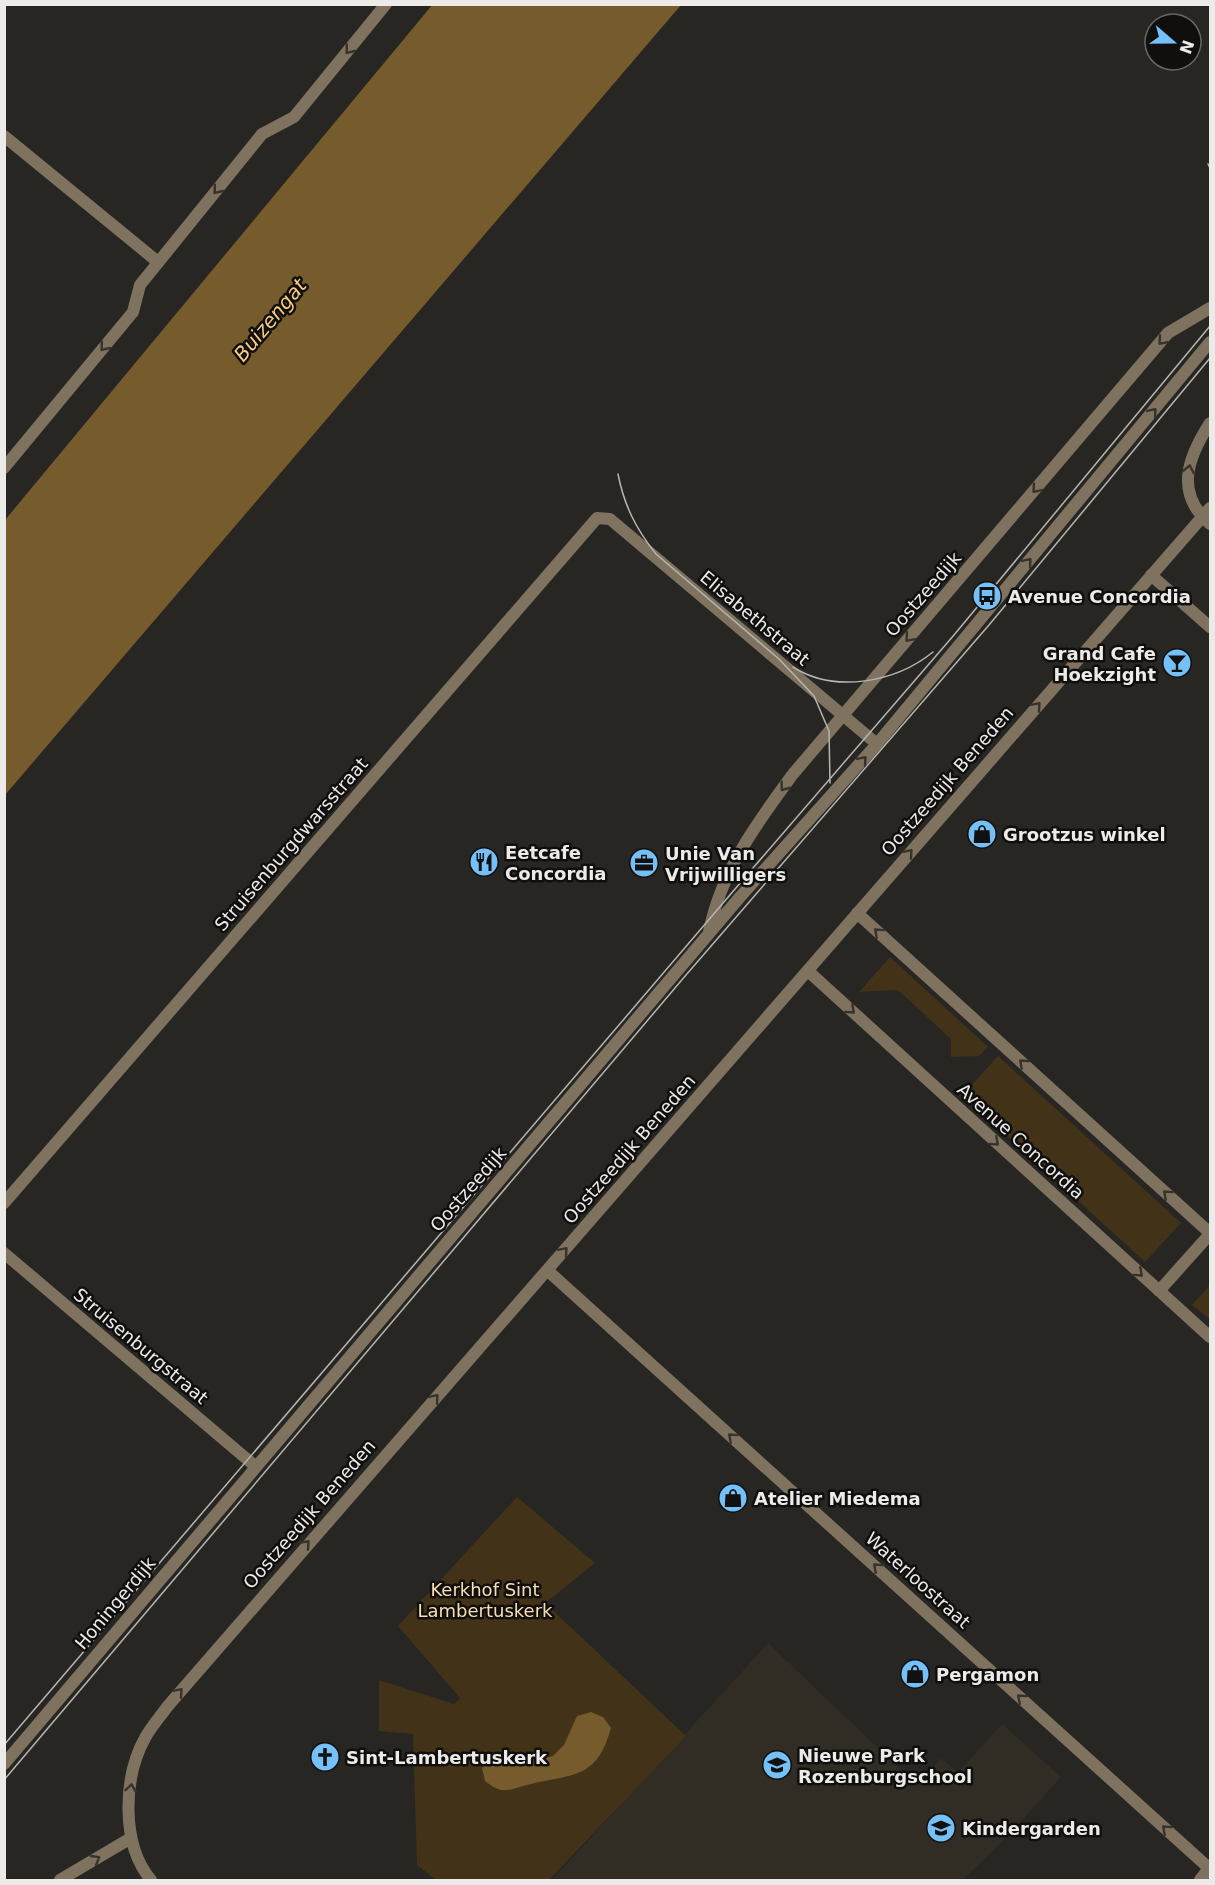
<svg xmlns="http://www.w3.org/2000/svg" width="1215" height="1885" font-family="'DejaVu Sans',sans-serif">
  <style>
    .built { fill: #312c24 }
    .green { fill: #423318 }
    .water { fill: #765b2c }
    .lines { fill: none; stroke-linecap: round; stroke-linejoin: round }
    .minor { stroke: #7f735f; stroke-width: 12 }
    .tertiary { stroke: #7f735f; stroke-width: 12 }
    .tram { stroke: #b6b5b2; stroke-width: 1.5 }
    .oneway { stroke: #37322a }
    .labels { text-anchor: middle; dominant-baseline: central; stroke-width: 5; stroke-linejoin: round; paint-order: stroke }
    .street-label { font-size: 18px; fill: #ecebe9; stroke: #100f0e }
    .poi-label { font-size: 18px; font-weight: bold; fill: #ecebe9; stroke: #100f0e; text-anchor: start }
    .park-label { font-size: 18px; fill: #f8deb4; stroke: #100f0e }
    .water-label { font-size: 20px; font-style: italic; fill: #f7cb82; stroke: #100f0e }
  </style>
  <rect width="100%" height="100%" fill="#272623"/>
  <path class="built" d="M 768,1643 L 918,1786 L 941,1758 L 958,1772 L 1002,1724 L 1061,1777 L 1007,1837 L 963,1880 L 552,1880 Z"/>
  <path class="green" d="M 890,957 L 988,1047 L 979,1056 L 951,1057 L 951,1039 L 898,990 L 859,992 Z
    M 998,1056 L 1181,1223 L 1145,1262 L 963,1095 Z
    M 1210,1285 L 1210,1319 L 1192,1305 Z
    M 517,1497 L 595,1563 L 545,1603 L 686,1736 L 549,1880 L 436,1880 L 417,1865 L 413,1734 L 379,1731 L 379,1680 L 454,1704 L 460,1698 L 398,1626 Z"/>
  <path class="water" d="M 433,4 L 681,5 L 5,795 L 5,520 Z
    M 591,1712 L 603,1717 L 611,1728 C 596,1782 571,1773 527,1785 C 508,1790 502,1795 485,1781 L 482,1768 L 492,1757 L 517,1755 L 541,1759 L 553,1756 L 564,1745 L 577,1716 Z"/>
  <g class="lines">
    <path class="minor" d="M 4,136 L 158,262
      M 1210,423 C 1188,457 1174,493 1210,524
      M 4,468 L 133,312 L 140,285 L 262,134 L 294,117 L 386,4
      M 1151,575 L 1210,627
      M 857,913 L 1210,1233
      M 808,971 L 1210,1337
      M 4,1203 L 597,518 L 610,519 L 877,744
      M 4,1253 L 255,1466
      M 547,1270 L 1210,1869
      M 1159,1291 L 1210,1234
      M 60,1880 L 131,1838
      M 151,1880 C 121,1844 123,1778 145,1738 C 151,1727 160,1717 167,1707 L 1210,508
      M 1200,1880 L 1210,1867"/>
    <path class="tertiary" d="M 709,932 C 721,871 757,823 793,774 L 1168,333 L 1210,308
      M 4,1764 L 740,897 L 877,744 L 1210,342"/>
    <path class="tram" d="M 1208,164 L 1210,168
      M 618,474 C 624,505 636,529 656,554 L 779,659 L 814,696 L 829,731 L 830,783
      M 793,667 C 835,694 896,682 933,652
      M 4,1745 L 753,868 L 954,635 L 1210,326
      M 4,1780 L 686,975 L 989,625 L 1210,358"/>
  </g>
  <defs><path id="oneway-chevron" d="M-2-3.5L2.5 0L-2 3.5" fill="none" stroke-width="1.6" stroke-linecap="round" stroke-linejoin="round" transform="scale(1.5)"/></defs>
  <g class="oneway">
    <use href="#oneway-chevron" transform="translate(349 50) rotate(129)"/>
    <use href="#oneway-chevron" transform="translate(217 190) rotate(129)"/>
    <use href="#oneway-chevron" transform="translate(1162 341) rotate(131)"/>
    <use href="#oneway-chevron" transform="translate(104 347) rotate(129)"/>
    <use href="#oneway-chevron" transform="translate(1153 412) rotate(-50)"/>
    <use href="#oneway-chevron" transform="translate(1189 469) rotate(-79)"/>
    <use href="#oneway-chevron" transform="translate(1036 489) rotate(130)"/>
    <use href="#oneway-chevron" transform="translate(1028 562) rotate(-50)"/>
    <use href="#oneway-chevron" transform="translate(909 638) rotate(131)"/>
    <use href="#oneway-chevron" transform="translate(1037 706) rotate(-49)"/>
    <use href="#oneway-chevron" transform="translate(863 760) rotate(-49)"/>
    <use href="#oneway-chevron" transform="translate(784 787) rotate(127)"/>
    <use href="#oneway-chevron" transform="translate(909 853) rotate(-49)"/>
    <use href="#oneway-chevron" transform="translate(878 932) rotate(-138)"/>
    <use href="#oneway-chevron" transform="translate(851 1010) rotate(42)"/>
    <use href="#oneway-chevron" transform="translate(1023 1063) rotate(-138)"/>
    <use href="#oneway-chevron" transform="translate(995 1142) rotate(42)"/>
    <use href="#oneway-chevron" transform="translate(1167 1194) rotate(-138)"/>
    <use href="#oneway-chevron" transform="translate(564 1251) rotate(-49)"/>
    <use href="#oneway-chevron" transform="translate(1139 1273) rotate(42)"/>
    <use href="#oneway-chevron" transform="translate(435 1398) rotate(-49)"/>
    <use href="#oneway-chevron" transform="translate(732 1437) rotate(-138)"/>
    <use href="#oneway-chevron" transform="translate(306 1544) rotate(-49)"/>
    <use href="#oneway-chevron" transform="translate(877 1567) rotate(-138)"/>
    <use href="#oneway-chevron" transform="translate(179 1692) rotate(-49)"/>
    <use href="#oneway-chevron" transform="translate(1021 1698) rotate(-138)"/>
    <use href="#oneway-chevron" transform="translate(131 1788) rotate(-82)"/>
    <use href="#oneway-chevron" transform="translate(1166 1829) rotate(-138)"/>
    <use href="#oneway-chevron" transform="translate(96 1859) rotate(-30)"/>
  </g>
  <defs>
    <g id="bus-disc" transform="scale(1.5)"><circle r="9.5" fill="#75c0f6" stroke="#100f0e"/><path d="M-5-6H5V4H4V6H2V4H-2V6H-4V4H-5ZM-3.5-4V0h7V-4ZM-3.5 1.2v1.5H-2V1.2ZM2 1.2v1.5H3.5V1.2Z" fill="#111"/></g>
    <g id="bar-disc" transform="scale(1.5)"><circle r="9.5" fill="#75c0f6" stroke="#100f0e"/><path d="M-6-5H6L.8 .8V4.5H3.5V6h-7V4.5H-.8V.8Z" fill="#111"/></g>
    <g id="shop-disc" transform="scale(1.5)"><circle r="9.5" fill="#75c0f6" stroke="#100f0e"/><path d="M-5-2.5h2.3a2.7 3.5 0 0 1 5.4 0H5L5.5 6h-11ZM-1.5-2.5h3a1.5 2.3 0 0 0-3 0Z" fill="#111"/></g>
    <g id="restaurant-disc" transform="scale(1.5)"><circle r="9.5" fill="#75c0f6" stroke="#100f0e"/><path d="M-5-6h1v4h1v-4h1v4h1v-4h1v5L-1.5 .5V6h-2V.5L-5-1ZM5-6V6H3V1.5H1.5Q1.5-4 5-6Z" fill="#111"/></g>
    <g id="office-disc" transform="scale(1.5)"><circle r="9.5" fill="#75c0f6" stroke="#100f0e"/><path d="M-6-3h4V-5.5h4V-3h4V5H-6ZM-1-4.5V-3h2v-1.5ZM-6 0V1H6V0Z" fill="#111"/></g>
    <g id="church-disc" transform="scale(1.5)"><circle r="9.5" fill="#75c0f6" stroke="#100f0e"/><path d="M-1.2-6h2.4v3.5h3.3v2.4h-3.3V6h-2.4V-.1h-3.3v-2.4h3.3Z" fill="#111"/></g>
    <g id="school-disc" transform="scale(1.5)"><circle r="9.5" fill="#75c0f6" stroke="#100f0e"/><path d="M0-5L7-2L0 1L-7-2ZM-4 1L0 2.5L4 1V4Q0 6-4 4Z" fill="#111"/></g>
  </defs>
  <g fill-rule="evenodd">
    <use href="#bus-disc" x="987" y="596"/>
    <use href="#bar-disc" x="1177" y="663"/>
    <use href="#shop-disc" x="982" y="834"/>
    <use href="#restaurant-disc" x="484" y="862"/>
    <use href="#office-disc" x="644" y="863"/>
    <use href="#shop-disc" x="733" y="1498"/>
    <use href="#shop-disc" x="915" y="1674"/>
    <use href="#church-disc" x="325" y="1757"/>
    <use href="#school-disc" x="777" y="1765"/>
    <use href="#school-disc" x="941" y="1828"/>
  </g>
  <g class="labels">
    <g class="street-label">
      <text transform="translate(923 594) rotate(-49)">Oostzeedijk</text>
      <text transform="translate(755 618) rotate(40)">Elisabethstraat</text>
      <text transform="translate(947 781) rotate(-49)">Oostzeedijk Beneden</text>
      <text transform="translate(291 844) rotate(-49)">Struisenburgdwarsstraat</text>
      <text transform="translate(1021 1141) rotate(42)">Avenue Concordia</text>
      <text transform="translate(629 1149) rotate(-49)">Oostzeedijk Beneden</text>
      <text transform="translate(468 1189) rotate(-49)">Oostzeedijk</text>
      <text transform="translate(141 1346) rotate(40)">Struisenburgstraat</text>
      <text transform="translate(309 1514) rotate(-49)">Oostzeedijk Beneden</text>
      <text transform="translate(918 1580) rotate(42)">Waterloostraat</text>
      <text transform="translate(115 1603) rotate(-50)">Honingerdijk</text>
    </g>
    <g class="poi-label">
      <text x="1008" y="596">Avenue Concordia</text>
      <text x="1156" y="653" text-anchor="end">Grand Cafe<tspan x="1156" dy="21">Hoekzight</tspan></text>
      <text x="1003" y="834">Grootzus winkel</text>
      <text x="505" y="852">Eetcafe<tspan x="505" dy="21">Concordia</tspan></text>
      <text x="665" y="853">Unie Van<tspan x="665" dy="21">Vrijwilligers</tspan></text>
      <text x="754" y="1498">Atelier Miedema</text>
      <text x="936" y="1674">Pergamon</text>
      <text x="798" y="1755">Nieuwe Park<tspan x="798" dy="21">Rozenburgschool</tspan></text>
      <text x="346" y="1757">Sint-Lambertuskerk</text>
      <text x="962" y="1828">Kindergarden</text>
    </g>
    <g class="park-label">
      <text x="485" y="1589">Kerkhof Sint<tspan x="485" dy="21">Lambertuskerk</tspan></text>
    </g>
    <g class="water-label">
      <text transform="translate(270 320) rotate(-50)">Buizengat</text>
    </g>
  </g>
  <rect width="1215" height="1885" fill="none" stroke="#ecebe9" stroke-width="12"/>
  <g transform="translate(1173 42) rotate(110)"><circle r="28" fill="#100f0e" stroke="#686766" stroke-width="1.5"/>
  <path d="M0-4.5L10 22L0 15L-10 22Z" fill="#75c0f6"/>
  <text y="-9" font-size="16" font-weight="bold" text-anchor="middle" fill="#ecebe9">N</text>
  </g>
</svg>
